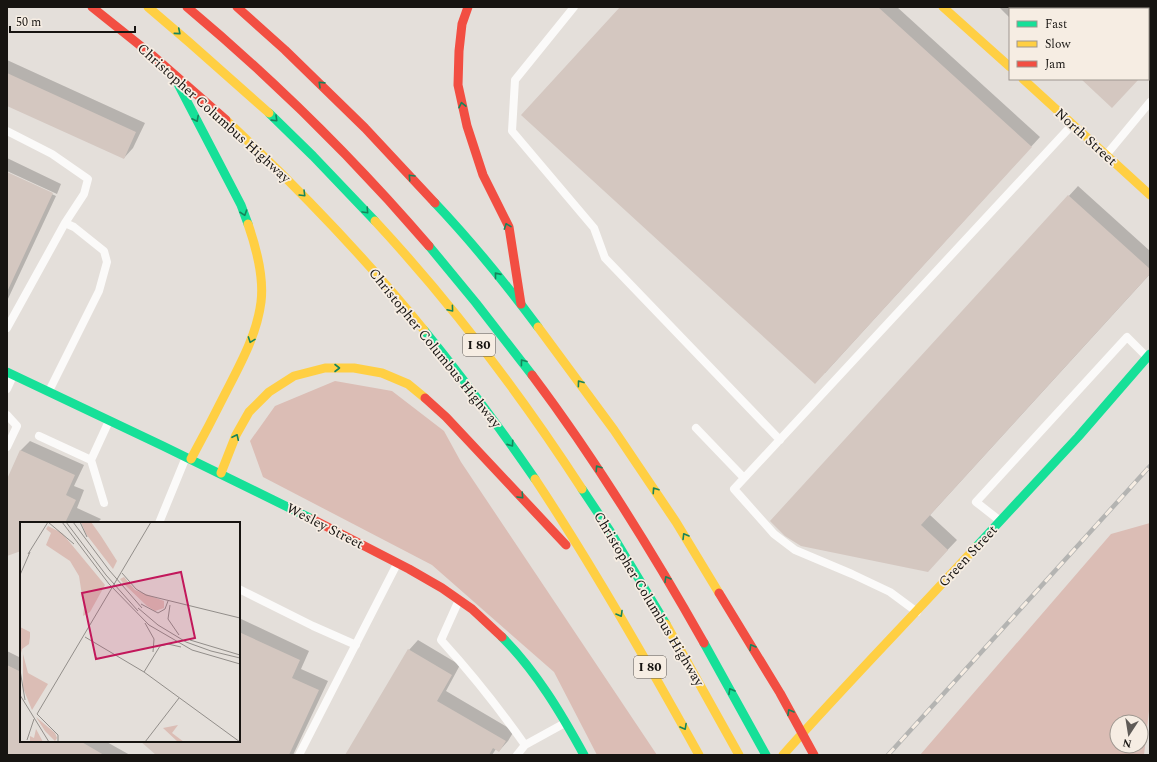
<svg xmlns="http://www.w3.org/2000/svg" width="1157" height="762" font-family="Spectral,serif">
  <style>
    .green { fill: #dbbdb5; fill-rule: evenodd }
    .shadow { fill: #0003 }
    .building { fill: #d4c7c0 }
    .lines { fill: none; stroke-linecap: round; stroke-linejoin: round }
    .lane { stroke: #fbfaf9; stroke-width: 8 }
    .fast { stroke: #16e098; stroke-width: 9 }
    .slow { stroke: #ffcf43; stroke-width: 9 }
    .jam { stroke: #f24e42; stroke-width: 9 }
    .rail-casing { stroke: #b4b4b2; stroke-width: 4.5 }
    .rail { stroke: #f6ede3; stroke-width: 3; stroke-dasharray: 9; stroke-linecap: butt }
    .oneway { stroke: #16845b }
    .labels { text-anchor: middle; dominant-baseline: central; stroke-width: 3.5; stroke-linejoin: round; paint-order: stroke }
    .shield { fill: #f6ede3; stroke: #5a5550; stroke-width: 1 }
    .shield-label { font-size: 13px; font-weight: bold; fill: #171411 }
    .street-label { font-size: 14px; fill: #171411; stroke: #f6ede3 }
    .inset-road { fill: none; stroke: #928e8a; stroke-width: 1 }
    .view { fill: #c2185b; fill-opacity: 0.15; stroke: #c2185b; stroke-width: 2 }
    .inset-edge { fill: none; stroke: #171411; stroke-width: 2 }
  </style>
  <rect width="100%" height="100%" fill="#e4dfda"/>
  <path class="green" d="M 335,381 L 392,391 L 444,431 L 461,462 L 657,755 L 597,755 L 554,672 L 432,565 L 263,477 L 250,441 L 275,406 Z
    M 1150,523 L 1150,702 L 1144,755 L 920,755 L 1111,534 ZM 1117,722 L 1141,722 L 1141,746 L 1117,746 Z"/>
  <path class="shadow" d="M 621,7 L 897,7 L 1040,137 L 825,373 Z
    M 999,7 L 1150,7 L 1150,67 L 1148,69 L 1148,9 L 1010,9 L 1010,18 Z
    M 7,60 L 145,123 L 133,148 L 124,158 L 7,105 Z
    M 7,158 L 61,184 L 57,194 L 7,171 Z
    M 7,173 L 56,196 L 7,301 Z
    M 1078,186 L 1150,251 L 1150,274 L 930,515 L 957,540 L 937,561 L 771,521 Z
    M 30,441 L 84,465 L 74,486 L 84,490 L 77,508 L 101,519 L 97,523 L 21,523 L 21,550 L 7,555 L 7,481 L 21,450 Z
    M 239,618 L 309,651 L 301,669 L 328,681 L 293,755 L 158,755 L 142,741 L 239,741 Z
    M 418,640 L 460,665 L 446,691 L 514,731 L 508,741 L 499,751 L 496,749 L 492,755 L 346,755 L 409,650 Z
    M 7,651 L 21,658 L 21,741 L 105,741 L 130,755 L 7,755 Z"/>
  <path class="building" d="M 620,7 L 878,7 L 1032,147 L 815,384 L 521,115 Z
    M 7,73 L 136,132 L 124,159 L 7,106 Z
    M 1081,79 L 1139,79 L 1112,108 Z
    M 7,172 L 53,193 L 7,292 Z
    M 1068,195 L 1150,269 L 1150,274 L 921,525 L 948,550 L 928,572 L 801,546 L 785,536 L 770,521 Z
    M 20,450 L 75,475 L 66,495 L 76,500 L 65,523 L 21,523 L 21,551 L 7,556 L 7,479 Z
    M 239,632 L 300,660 L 292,678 L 319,690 L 289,755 L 156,755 L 140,741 L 239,741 Z
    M 408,649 L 452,675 L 437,701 L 506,741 L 499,752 L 493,748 L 489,755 L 345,755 Z
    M 7,665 L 21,672 L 21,741 L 80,741 L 104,755 L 7,755 Z"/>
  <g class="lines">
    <path class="lane" d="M 574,7 L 515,80 L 512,131 L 594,228 L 605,258 L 780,440
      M 7,131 L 52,154 L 88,179 L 84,194 L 65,223 L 7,328
      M 1107,154 L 1150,102
      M 7,389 L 13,376
      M 49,391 L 99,291 L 107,262 L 104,251 L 74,227 L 65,223
      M 7,415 L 17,426 L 7,447
      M 696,428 L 744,478
      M 39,436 L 91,460
      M 104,503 L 91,460 L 109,421
      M 999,520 L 976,502 L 1127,337 L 1147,357
      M 159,523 L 186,457
      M 239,589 L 313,626 L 356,645
      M 459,600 L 441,640 C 471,673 499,708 525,745
      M 917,612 L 890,592 L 852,574 L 795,550 L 774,534 L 734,489 L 1072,125
      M 299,755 L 397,564
      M 517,755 L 525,745 L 565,723"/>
    <path class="fast" d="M 178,84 L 241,205 L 248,224
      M 269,113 L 313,156 L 375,221
      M 435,203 C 472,242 506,284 538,327
      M 429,246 L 476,303 L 532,375
      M 424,330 C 463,378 500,428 535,479
      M 7,372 L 163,446 L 312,519
      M 582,489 L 610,531 L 666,624
      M 976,547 L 1078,437 L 1150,354
      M 502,637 C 536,671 561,713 584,755
      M 704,643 L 766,755"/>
    <path class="slow" d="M 148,7 L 190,43 L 269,113
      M 943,7 L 1010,67
      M 1023,79 L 1150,195
      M 226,120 C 296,186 363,255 424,330
      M 375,221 C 452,304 521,395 582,489
      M 538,327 L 614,430 L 676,522 L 719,593
      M 191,459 C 203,437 215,414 226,392 C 241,363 257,334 261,302 C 264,278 256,247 248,224
      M 221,473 L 236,435 L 249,412 L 269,392 L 294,376 L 325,368 L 354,368 L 382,373 L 408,384 L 425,398
      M 535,479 C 594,568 647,661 699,755
      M 666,624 L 739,755
      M 783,755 C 846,684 912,617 976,547"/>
    <path class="jam" d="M 92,7 L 152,55 L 226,120
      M 187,7 C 274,80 355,160 429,246
      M 237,7 L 285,50 L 365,128 L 435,203
      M 468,7 L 462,24 L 459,51 L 458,85 L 467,126 L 483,175 L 509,227 L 521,304
      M 532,375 C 596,460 652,551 704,643
      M 425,398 L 446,417 L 566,545
      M 312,519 L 409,569 L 442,588 L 472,609 L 502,637
      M 719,593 L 780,693 L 814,755"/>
    <g class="rail-casing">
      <path id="rail" d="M 888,755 L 1150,466"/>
    </g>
    <use href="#rail" class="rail"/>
  </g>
  <defs><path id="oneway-chevron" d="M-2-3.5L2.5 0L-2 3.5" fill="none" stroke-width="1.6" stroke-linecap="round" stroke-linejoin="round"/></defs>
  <g class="oneway">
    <use href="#oneway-chevron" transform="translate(178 32) rotate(40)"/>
    <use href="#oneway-chevron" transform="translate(321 84) rotate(-136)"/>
    <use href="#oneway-chevron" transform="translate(462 105) rotate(-102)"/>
    <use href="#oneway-chevron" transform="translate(196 119) rotate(63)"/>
    <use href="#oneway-chevron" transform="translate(275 119) rotate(44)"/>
    <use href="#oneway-chevron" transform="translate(411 177) rotate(-133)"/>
    <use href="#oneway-chevron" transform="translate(303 194) rotate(45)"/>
    <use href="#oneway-chevron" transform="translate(366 211) rotate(47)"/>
    <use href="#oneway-chevron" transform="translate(244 213) rotate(71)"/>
    <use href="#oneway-chevron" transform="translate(507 226) rotate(-110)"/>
    <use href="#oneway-chevron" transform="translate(497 275) rotate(-129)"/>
    <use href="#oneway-chevron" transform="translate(451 309) rotate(50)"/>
    <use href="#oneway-chevron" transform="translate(251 340) rotate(110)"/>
    <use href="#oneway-chevron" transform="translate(523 362) rotate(-127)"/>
    <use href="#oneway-chevron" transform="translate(337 368)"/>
    <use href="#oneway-chevron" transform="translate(580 383) rotate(-126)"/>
    <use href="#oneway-chevron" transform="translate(236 437) rotate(-65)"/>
    <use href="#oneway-chevron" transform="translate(511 444) rotate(55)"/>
    <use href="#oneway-chevron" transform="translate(598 468) rotate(-124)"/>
    <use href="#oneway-chevron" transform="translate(655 490) rotate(-124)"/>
    <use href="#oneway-chevron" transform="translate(521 496) rotate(47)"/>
    <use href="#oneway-chevron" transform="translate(685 536) rotate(-121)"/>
    <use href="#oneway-chevron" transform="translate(667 579) rotate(-120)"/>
    <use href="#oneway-chevron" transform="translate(620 614) rotate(60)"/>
    <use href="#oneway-chevron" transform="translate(752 647) rotate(-121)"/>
    <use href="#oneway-chevron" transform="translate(731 691) rotate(-119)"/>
    <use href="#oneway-chevron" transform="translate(790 712) rotate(-119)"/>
    <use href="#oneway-chevron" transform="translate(684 727) rotate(61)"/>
  </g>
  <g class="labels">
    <g class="shield">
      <rect x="463" y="334" width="32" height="22" rx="3"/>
      <rect x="634" y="656" width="32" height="22" rx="3"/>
    </g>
    <g class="shield-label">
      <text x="479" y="345">I 80</text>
      <text x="650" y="667">I 80</text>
    </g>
    <g class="street-label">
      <text transform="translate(214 113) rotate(42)">Christopher Columbus Highway</text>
      <text transform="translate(1086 137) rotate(42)">North Street</text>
      <text transform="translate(435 348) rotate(51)">Christopher Columbus Highway</text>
      <text transform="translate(325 526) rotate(27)">Wesley Street</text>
      <text transform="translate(968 556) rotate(-47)">Green Street</text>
      <text transform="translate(649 599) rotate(59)">Christopher Columbus Highway</text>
    </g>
  </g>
  <g transform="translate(20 522)">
    <rect width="220" height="220" fill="#e4dfda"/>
    <path d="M 61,0 L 71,0 L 81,14 L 97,39 L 93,47 L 66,12 ZM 28,4 L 42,11 L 85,63 L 70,90 L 63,94 L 64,86 L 59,54 L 50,39 L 26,23 L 31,11 L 26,7 ZM 104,55 L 115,68 L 144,79 L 144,86 L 135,89 L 127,84 L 103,61 L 100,57 ZM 0,105 L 10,110 L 10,115 L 9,122 L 2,127 L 0,135 ZM 3,132 L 8,151 L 28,162 L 12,188 L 3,166 ZM 16,195 L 35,211 L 37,216 L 35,219 L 25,209 ZM 158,203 L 152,211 L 164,220 L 158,220 L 143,206 ZM 16,207 L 23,220 L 10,220 L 10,214 L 14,216 Z" fill="#dbbdb5"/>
    <path class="inset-road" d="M 28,0 L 54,22M 42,0 L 89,62 L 129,103 L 172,128 L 220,142M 46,0 L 86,53 L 118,89M 53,0 L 89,48 L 122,86M 60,0 L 67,15M 8,32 L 28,0M 102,51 L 116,67 L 126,73 L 220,96M 0,53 L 10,30M 121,82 L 138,91 L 145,87 L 148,79M 150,83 L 148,97 L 159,113M 118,86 L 138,103 L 166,120 L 191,129 L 220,136M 125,101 L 134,117 L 133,130M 65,115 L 124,150 L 220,220M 170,118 L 220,133M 0,148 L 5,178M 124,150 L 140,124 L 148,122 L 161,125M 0,173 L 29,220M 17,192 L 131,0M 17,192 L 38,213 L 38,220M 7,218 L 14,197M 125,220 L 159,176"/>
    <path class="view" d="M 161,50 L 175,116 L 76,137 L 62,71 Z"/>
    <rect width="220" height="220" class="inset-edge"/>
  </g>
  <rect width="1157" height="762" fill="none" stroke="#171411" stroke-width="16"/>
  <rect x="1009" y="8" width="140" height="72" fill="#f6ede3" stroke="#9d968f"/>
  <rect x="1017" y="21" width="20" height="6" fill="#16e098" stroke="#9d968f"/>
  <text x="1045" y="28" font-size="12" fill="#171411">Fast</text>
  <rect x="1017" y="41" width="20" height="6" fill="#ffcf43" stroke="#9d968f"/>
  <text x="1045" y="48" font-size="12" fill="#171411">Slow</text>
  <rect x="1017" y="61" width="20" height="6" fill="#f24e42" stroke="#9d968f"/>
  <text x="1045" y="68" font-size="12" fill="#171411">Jam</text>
  <g transform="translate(1129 734) rotate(192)"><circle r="19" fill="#f6ede3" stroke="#9d968f"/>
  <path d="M0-3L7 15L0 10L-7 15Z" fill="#5f5b57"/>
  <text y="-6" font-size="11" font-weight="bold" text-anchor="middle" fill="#171411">N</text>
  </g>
  <path d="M10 26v6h125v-6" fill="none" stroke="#171411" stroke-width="2"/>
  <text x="16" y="26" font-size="12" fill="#171411" stroke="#f6ede3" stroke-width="3" paint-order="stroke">50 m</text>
</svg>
